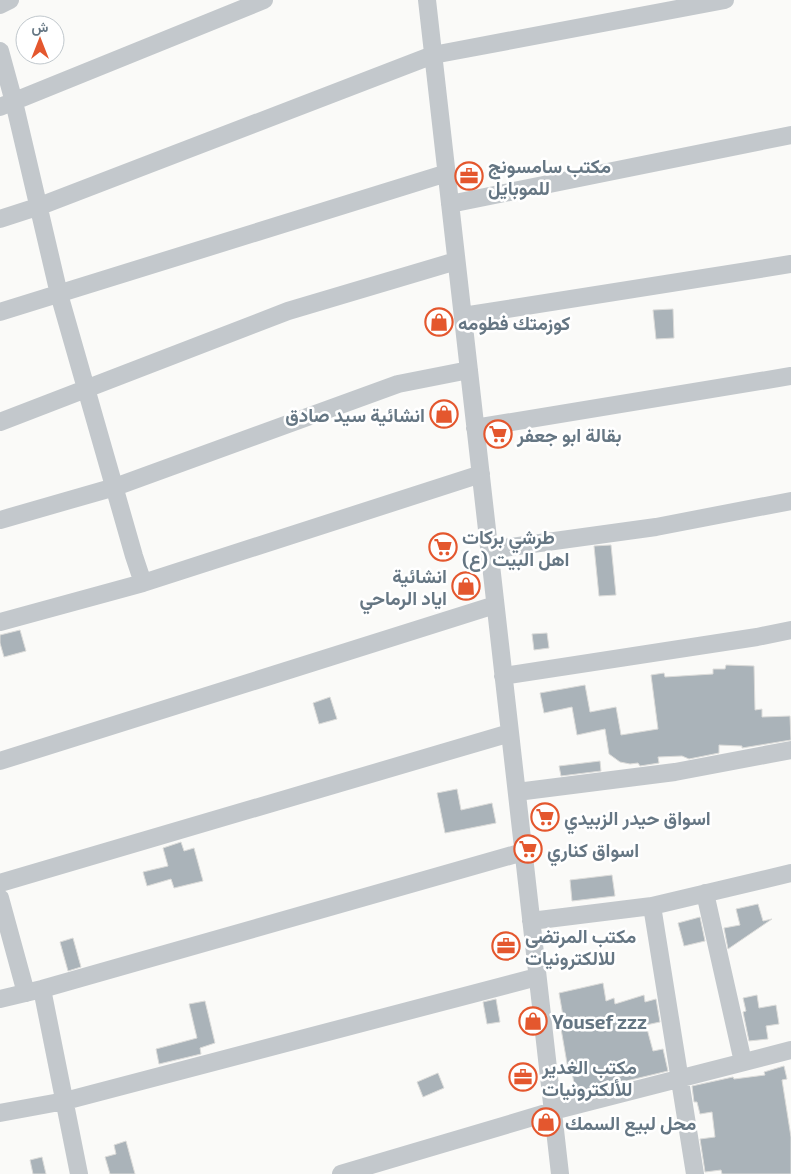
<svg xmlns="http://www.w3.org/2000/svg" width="791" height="1174" font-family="'Exo 2',Vazirmatn,sans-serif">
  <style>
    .building { fill: #aab3b9; stroke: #dcdcda }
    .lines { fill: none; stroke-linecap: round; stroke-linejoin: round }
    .street { stroke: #c3c8cc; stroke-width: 18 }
    .labels { text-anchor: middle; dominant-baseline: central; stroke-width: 5; stroke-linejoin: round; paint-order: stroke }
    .poi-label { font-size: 19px; font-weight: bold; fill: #657683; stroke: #fff; text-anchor: start }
  </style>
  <rect width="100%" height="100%" fill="#fafaf8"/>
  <path class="building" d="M 673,309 L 674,338 L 656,339 L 653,310 Z
    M 611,545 L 616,595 L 599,596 L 594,546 Z
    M 20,630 L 26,651 L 4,657 L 0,643 L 0,635 Z
    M 547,633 L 549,648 L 534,650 L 532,634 Z
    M 726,665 L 754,666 L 755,710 L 762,709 L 762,717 L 790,716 L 791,740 L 742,748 L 742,746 L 719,745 L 719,753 L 689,759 L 682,756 L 658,757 L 659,763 L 640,766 L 638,763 L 630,764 L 620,762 L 609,754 L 605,729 L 577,735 L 572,707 L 544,713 L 540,693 L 585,685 L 590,712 L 616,707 L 621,735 L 658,729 L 651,675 L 664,673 L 665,677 L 713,674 L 713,669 L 725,669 Z
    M 330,697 L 337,719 L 319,724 L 313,703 Z
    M 600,761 L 601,771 L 561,776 L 559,766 Z
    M 457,789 L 461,810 L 492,803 L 496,823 L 445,833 L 437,793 Z
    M 181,842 L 184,851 L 194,848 L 203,881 L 174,888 L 171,879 L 147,886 L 143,872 L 168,866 L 163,848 Z
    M 612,875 L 615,896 L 572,901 L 570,880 Z
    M 758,904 L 763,921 L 772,919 L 728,949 L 724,928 L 740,925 L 736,909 Z
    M 700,917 L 705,941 L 684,946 L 678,923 Z
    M 73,938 L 81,967 L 68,971 L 60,942 Z
    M 603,983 L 606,1001 L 614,998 L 615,1004 L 644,995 L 645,1002 L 656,999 L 660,1022 L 646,1025 L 653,1051 L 663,1049 L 668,1071 L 576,1093 L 571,1068 L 568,1069 L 559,1017 L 563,1016 L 559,993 Z
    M 757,995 L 759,1008 L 776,1005 L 779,1024 L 766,1026 L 768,1039 L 749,1041 L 743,1012 L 746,1011 L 743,998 Z
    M 496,999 L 500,1022 L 487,1024 L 483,1002 Z
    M 205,1001 L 215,1043 L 200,1048 L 201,1054 L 159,1064 L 156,1049 L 197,1038 L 189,1004 Z
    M 784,1066 L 787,1079 L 782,1080 L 791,1137 L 791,1174 L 722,1174 L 721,1170 L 705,1172 L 700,1139 L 715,1137 L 712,1112 L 700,1114 L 697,1102 L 694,1102 L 692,1086 L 733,1077 L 734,1079 L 765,1075 L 764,1072 Z
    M 438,1073 L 444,1088 L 423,1097 L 417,1082 Z
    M 126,1141 L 135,1174 L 110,1174 L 105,1157 L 116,1154 L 114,1145 Z
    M 42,1157 L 46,1174 L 33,1174 L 30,1160 Z"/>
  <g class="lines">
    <path class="street" d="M 427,0 L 560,1174
      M 0,5 L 10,0
      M 0,51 L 14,102 L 59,294 L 134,556 L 143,583 L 481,474
      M 0,107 L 264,0
      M 450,204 L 791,135
      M 0,219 L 40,206 L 433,55 L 725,0
      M 0,312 L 447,173
      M 463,316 L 791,264
      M 0,422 L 288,311 L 456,261
      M 475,428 L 791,376
      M 0,520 L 115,487 L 398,384 L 469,370
      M 489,550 L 656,527 L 791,501
      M 0,622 L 143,583
      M 503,676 L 757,637 L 791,630
      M 0,761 L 495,605
      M 517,792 L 675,772 L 791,750
      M 0,883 L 510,733
      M 705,893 L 743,1062
      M 0,898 L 26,993
      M 652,906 L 695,1174
      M 531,921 L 652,906 L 791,873
      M 42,989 L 79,1174
      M 0,999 L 42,989 L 523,852
      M 0,1113 L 65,1101 L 537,977
      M 341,1174 L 553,1111 L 791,1050"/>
  </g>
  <defs>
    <g id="office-ring" transform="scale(1.4375)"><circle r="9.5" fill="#fff" stroke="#e4572e" stroke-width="1.5"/><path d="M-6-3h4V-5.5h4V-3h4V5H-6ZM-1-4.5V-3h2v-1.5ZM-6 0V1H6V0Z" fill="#e4572e"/></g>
    <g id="shop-ring" transform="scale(1.4375)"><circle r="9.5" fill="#fff" stroke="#e4572e" stroke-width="1.5"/><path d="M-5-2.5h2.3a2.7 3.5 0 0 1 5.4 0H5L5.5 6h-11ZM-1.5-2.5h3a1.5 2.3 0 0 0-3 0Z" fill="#e4572e"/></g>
    <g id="supermarket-ring" transform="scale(1.4375)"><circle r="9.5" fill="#fff" stroke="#e4572e" stroke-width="1.5"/><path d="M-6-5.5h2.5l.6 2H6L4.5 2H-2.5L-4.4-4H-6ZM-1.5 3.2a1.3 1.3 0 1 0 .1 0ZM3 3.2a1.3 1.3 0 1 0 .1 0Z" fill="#e4572e"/></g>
  </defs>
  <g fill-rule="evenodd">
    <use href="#office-ring" x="469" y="176"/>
    <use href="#shop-ring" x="439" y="322"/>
    <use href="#shop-ring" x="444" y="414"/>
    <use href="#supermarket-ring" x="498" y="434"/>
    <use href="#supermarket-ring" x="443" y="547"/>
    <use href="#shop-ring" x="466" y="586"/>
    <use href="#supermarket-ring" x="545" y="817"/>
    <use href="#supermarket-ring" x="528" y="849"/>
    <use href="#office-ring" x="506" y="946"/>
    <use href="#shop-ring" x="533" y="1021"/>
    <use href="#office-ring" x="523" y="1077"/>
    <use href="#shop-ring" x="546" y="1122"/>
  </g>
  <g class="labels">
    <g class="poi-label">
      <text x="488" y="165">مكتب سامسونج<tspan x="488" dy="22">للموبايل</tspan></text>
      <text x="458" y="322">كوزمتك فطومه</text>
      <text x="425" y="414" text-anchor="end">انشائية سيد صادق</text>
      <text x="517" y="434">بقالة ابو جعفر</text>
      <text x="462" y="536">طرشي بركات<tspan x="462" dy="22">اهل البيت (ع)</tspan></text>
      <text x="447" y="575" text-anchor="end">انشائية<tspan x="447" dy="22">اياد الرماحي</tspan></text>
      <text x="564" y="817">اسواق حيدر الزبيدي</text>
      <text x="547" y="849">اسواق كناري</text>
      <text x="525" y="935">مكتب المرتضى<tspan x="525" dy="22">للالكترونيات</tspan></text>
      <text x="552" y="1021">Yousef zzz</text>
      <text x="542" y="1066">مكتب الغدير<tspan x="542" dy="22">للألكترونيات</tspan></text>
      <text x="565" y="1122">محل لبيع السمك</text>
    </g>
  </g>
  <g transform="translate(40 40)"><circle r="24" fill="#ffffff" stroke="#c1c8cd"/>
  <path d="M0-4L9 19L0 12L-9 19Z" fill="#e4572e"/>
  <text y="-8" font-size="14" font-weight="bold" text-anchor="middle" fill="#657683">ش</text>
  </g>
</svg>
